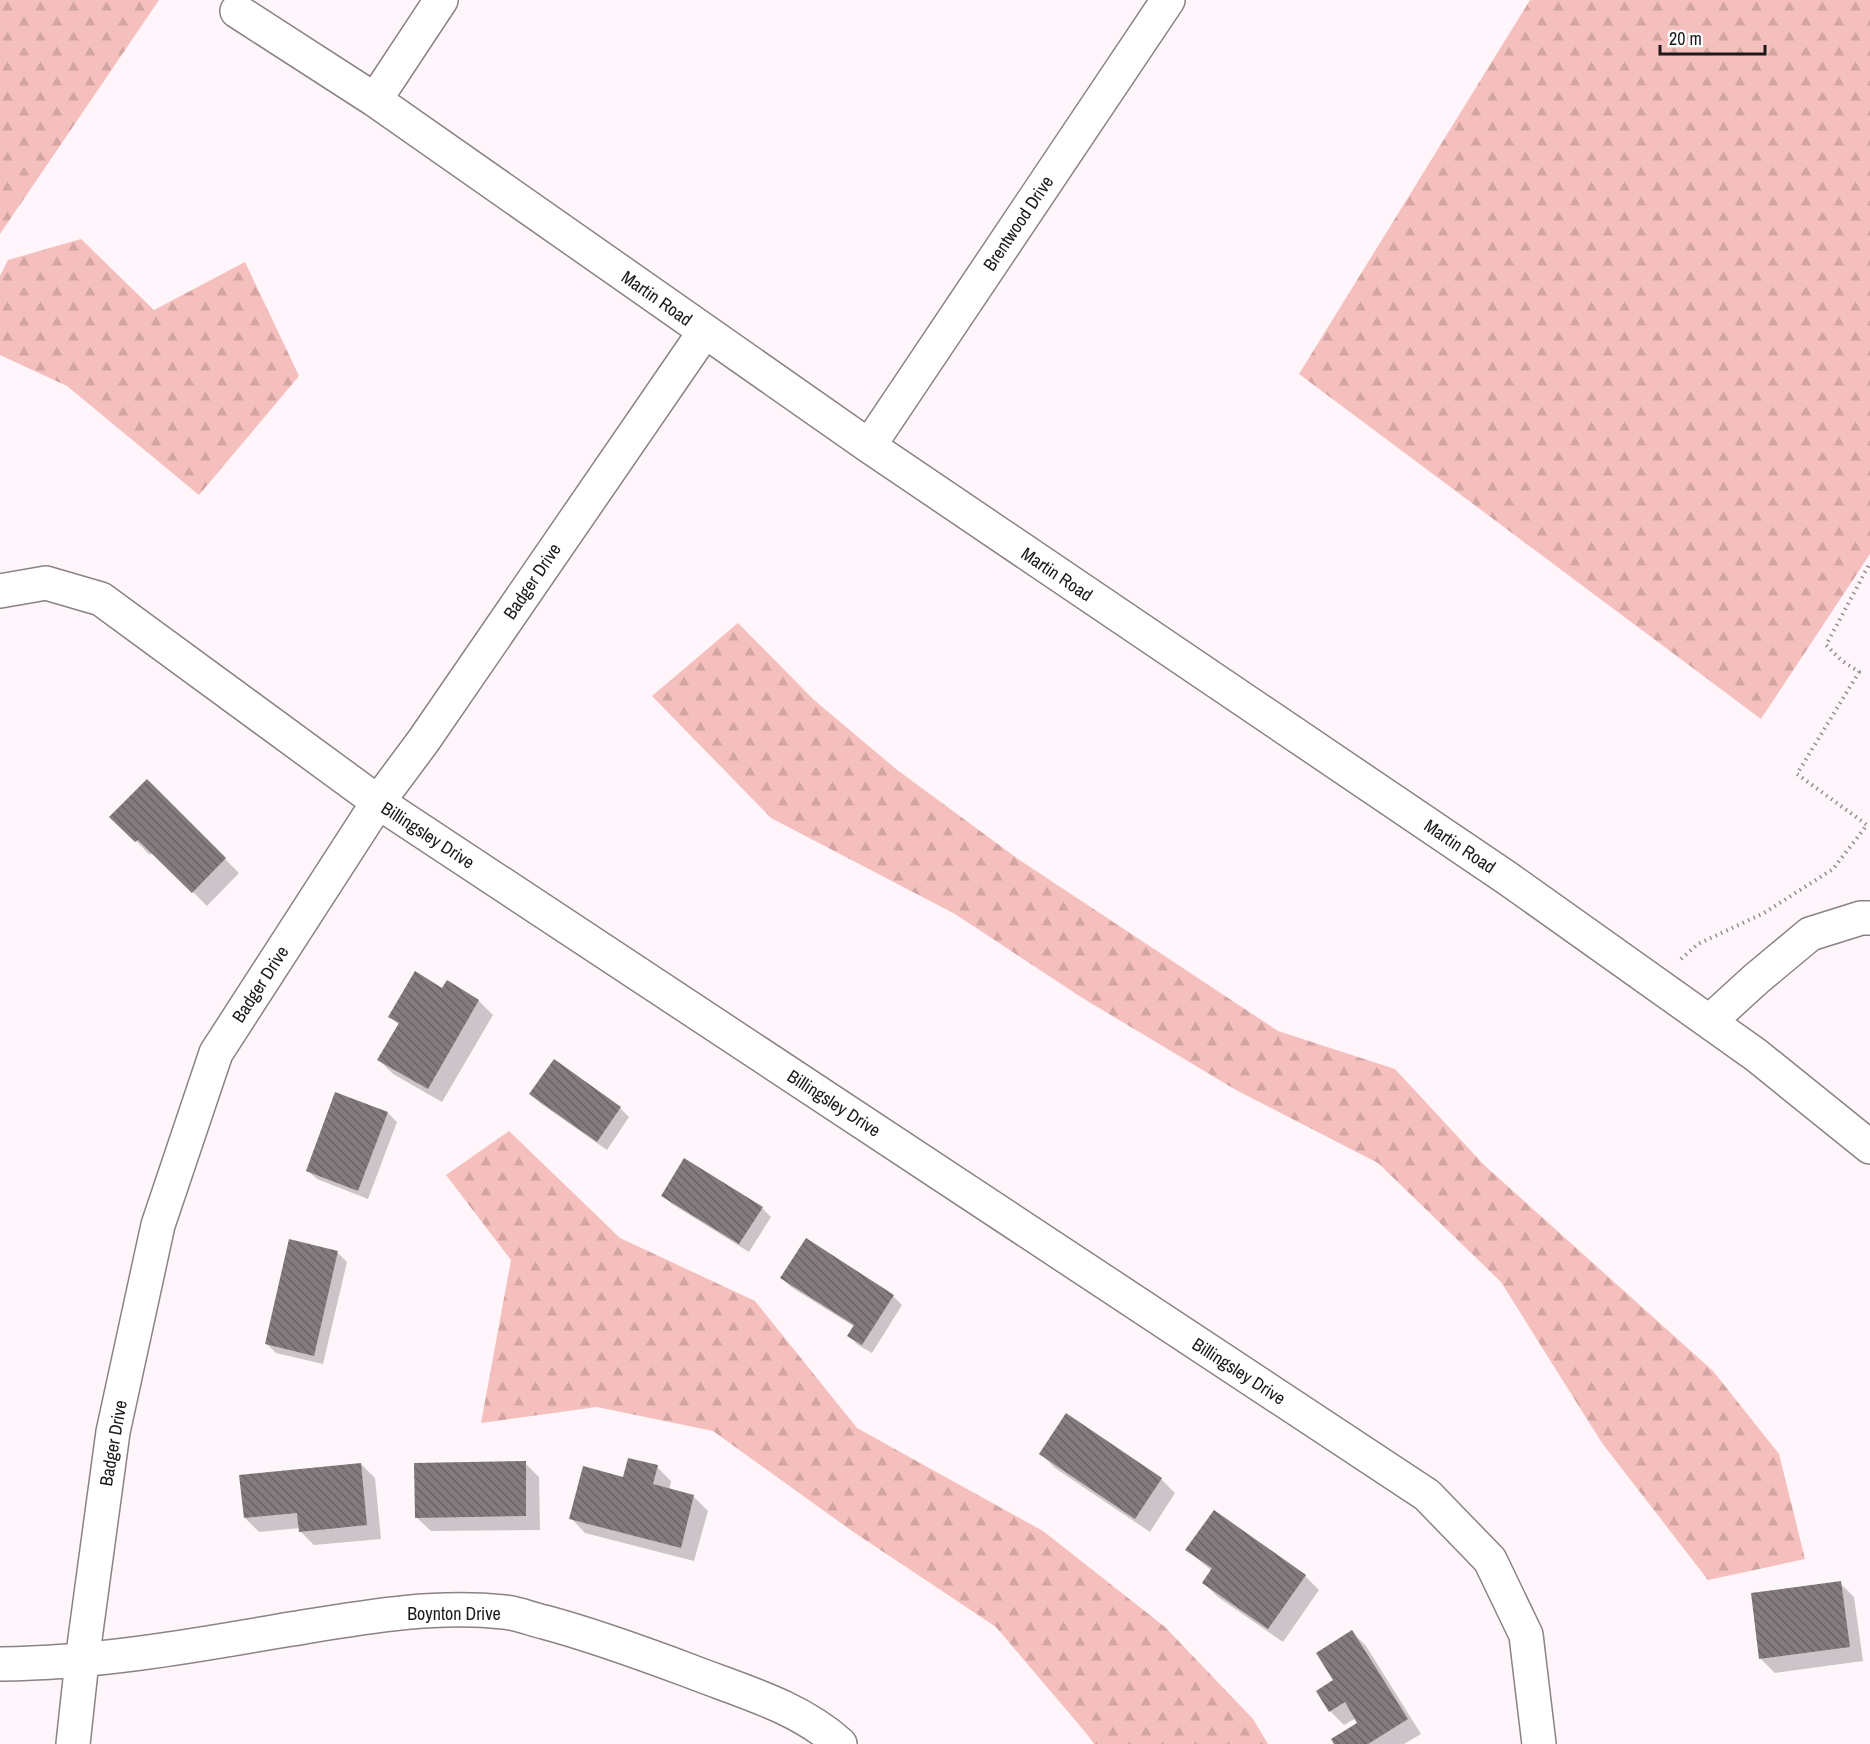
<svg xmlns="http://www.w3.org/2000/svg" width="1870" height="1744" font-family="'Archivo Narrow',sans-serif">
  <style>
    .forest { fill: url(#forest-firs) }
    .shadow { fill: #0003 }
    .building { fill: url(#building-back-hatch) }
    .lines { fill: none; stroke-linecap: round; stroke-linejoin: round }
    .minor-casing { stroke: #8a8286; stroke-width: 36 }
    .path { stroke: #938c90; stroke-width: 4; stroke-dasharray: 1.5 4.5; stroke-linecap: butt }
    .minor { stroke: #fff; stroke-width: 33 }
    .labels { text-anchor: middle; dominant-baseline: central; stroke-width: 4.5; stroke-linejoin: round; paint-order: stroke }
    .street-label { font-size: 18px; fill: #1d191b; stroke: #fff }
  </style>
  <defs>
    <pattern id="forest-firs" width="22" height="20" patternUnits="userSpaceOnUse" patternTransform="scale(1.5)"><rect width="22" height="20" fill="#f5bfbd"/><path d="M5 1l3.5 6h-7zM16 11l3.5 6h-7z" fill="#d2a4a2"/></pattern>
    <pattern id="building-back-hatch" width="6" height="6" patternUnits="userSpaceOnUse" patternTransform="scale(1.5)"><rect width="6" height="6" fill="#847b7d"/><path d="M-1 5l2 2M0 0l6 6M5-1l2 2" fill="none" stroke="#6b6466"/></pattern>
  </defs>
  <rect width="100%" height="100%" fill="#fff5fa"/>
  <path class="forest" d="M 0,0 L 159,0 L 0,234 Z
    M 1530,0 L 1870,0 L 1870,554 L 1761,719 L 1299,374 Z
    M 81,239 L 154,310 L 245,262 L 299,376 L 199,495 L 67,386 L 0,355 L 0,276 L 8,260 Z
    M 738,623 L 814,700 L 896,769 L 1018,859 L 1278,1031 L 1395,1069 L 1484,1165 L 1713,1371 L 1779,1454 L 1805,1559 L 1708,1580 L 1602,1443 L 1501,1282 L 1378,1163 L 1236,1090 L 1084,999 L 955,914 L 771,818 L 652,696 Z
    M 509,1131 L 620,1238 L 755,1301 L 857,1428 L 1043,1531 L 1165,1627 L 1253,1719 L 1268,1744 L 1094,1744 L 1086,1733 L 996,1627 L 852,1531 L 713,1431 L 597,1407 L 481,1423 L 511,1260 L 446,1175 Z"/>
  <path class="shadow" d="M 147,781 L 239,873 L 207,906 L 153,852 L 150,855 L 112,817 Z
    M 447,982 L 479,1001 L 493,1015 L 442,1102 L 393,1074 L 379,1060 L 399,1025 L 390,1016 L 443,990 Z
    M 531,1094 L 620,1108 L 629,1117 L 607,1150 L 540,1103 Z
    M 388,1113 L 397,1122 L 368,1199 L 317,1179 L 307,1170 Z
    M 663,1195 L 762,1208 L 771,1217 L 749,1252 L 672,1204 Z
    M 338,1253 L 347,1262 L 323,1364 L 276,1353 L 267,1344 Z
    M 782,1278 L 893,1296 L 902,1305 L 872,1353 L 858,1345 L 849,1336 L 855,1327 L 791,1287 Z
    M 1067,1416 L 1161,1479 L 1175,1493 L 1150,1532 L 1055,1468 L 1041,1454 Z
    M 525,1463 L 539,1477 L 540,1530 L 431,1531 L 416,1517 Z
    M 361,1464 L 375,1478 L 381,1539 L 314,1545 L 300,1531 L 300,1528 L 259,1532 L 245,1518 Z
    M 657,1467 L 671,1481 L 669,1490 L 694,1497 L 708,1511 L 694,1561 L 585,1533 L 571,1518 L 624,1479 Z
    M 1187,1550 L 1305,1576 L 1319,1590 L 1283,1642 L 1218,1597 L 1204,1583 L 1212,1571 Z
    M 1840,1583 L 1854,1597 L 1863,1661 L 1775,1673 L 1761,1659 Z
    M 1352,1632 L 1366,1646 L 1421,1734 L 1404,1744 L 1336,1744 L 1359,1723 L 1356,1718 L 1344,1725 L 1330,1711 L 1335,1680 Z"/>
  <path class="building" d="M 147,779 L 226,858 L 192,893 L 138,840 L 135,842 L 109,817 Z
    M 415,971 L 442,988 L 447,980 L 479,1000 L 428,1089 L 377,1060 L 399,1023 L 388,1017 Z
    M 554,1059 L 621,1107 L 597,1142 L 529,1094 Z
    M 335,1092 L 388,1112 L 358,1191 L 306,1171 Z
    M 684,1158 L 763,1207 L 739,1244 L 661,1196 Z
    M 806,1238 L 894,1295 L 862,1345 L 847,1336 L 854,1325 L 780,1278 Z
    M 289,1239 L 338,1251 L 314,1356 L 265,1344 Z
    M 1066,1413 L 1162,1478 L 1135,1519 L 1039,1454 Z
    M 628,1458 L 658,1465 L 653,1484 L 694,1495 L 681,1548 L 569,1519 L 583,1466 L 623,1477 Z
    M 526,1461 L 526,1516 L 415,1518 L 414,1463 Z
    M 361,1463 L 367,1525 L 299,1532 L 297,1513 L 244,1518 L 239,1475 Z
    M 1214,1510 L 1306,1575 L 1268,1629 L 1202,1583 L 1212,1568 L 1185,1550 Z
    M 1841,1581 L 1850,1647 L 1759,1659 L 1751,1593 Z
    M 1352,1630 L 1408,1719 L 1368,1744 L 1334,1744 L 1331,1739 L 1357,1723 L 1345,1702 L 1329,1712 L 1316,1691 L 1333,1680 L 1316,1653 Z"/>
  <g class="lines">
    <g class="minor-casing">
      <path id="minor" d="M 237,11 L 375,100 L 869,446 L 1507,878 L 1756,1055 L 1870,1147
        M 375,100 L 441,0
        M 869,446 L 1168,0
        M 0,591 L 46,583 L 101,599 L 378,802 L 1427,1495 L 1490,1560 L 1526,1635 L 1539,1744
        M 1710,1021 L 1756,979 L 1810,934 L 1861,918 L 1870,918
        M 0,1664 C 94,1663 187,1647 279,1631 C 354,1619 428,1604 504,1612 C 517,1613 531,1619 544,1622 C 593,1635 642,1653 690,1671 C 741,1691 798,1706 840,1744
        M 73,1744 L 82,1661 L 113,1432 L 158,1225 L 216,1053 L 378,802 L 424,740 L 705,331"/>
    </g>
    <path class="path" d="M 1681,959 L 1698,944 L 1764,913 L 1833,869 L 1867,825 L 1797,774 L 1859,672 L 1841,660 L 1826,645 L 1870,563"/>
    <use href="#minor" class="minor"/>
  </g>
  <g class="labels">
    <g class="street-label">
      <text transform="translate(1018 223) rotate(-56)">Brentwood Drive</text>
      <text transform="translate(657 298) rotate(35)">Martin Road</text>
      <text transform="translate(1057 574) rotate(34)">Martin Road</text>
      <text transform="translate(532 581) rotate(-56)">Badger Drive</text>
      <text transform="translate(428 835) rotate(33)">Billingsley Drive</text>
      <text transform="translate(1460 846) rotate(34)">Martin Road</text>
      <text transform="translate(260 984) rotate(-57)">Badger Drive</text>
      <text transform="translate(834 1103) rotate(33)">Billingsley Drive</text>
      <text transform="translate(1239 1371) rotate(33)">Billingsley Drive</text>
      <text transform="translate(113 1443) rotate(-80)">Badger Drive</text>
      <text x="454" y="1613">Boynton Drive</text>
    </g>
  </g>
  <path d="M1660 45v9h105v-9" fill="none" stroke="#1d191b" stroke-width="3"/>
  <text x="1669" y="45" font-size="18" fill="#1d191b" stroke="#ffffff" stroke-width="4.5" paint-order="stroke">20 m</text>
</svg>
